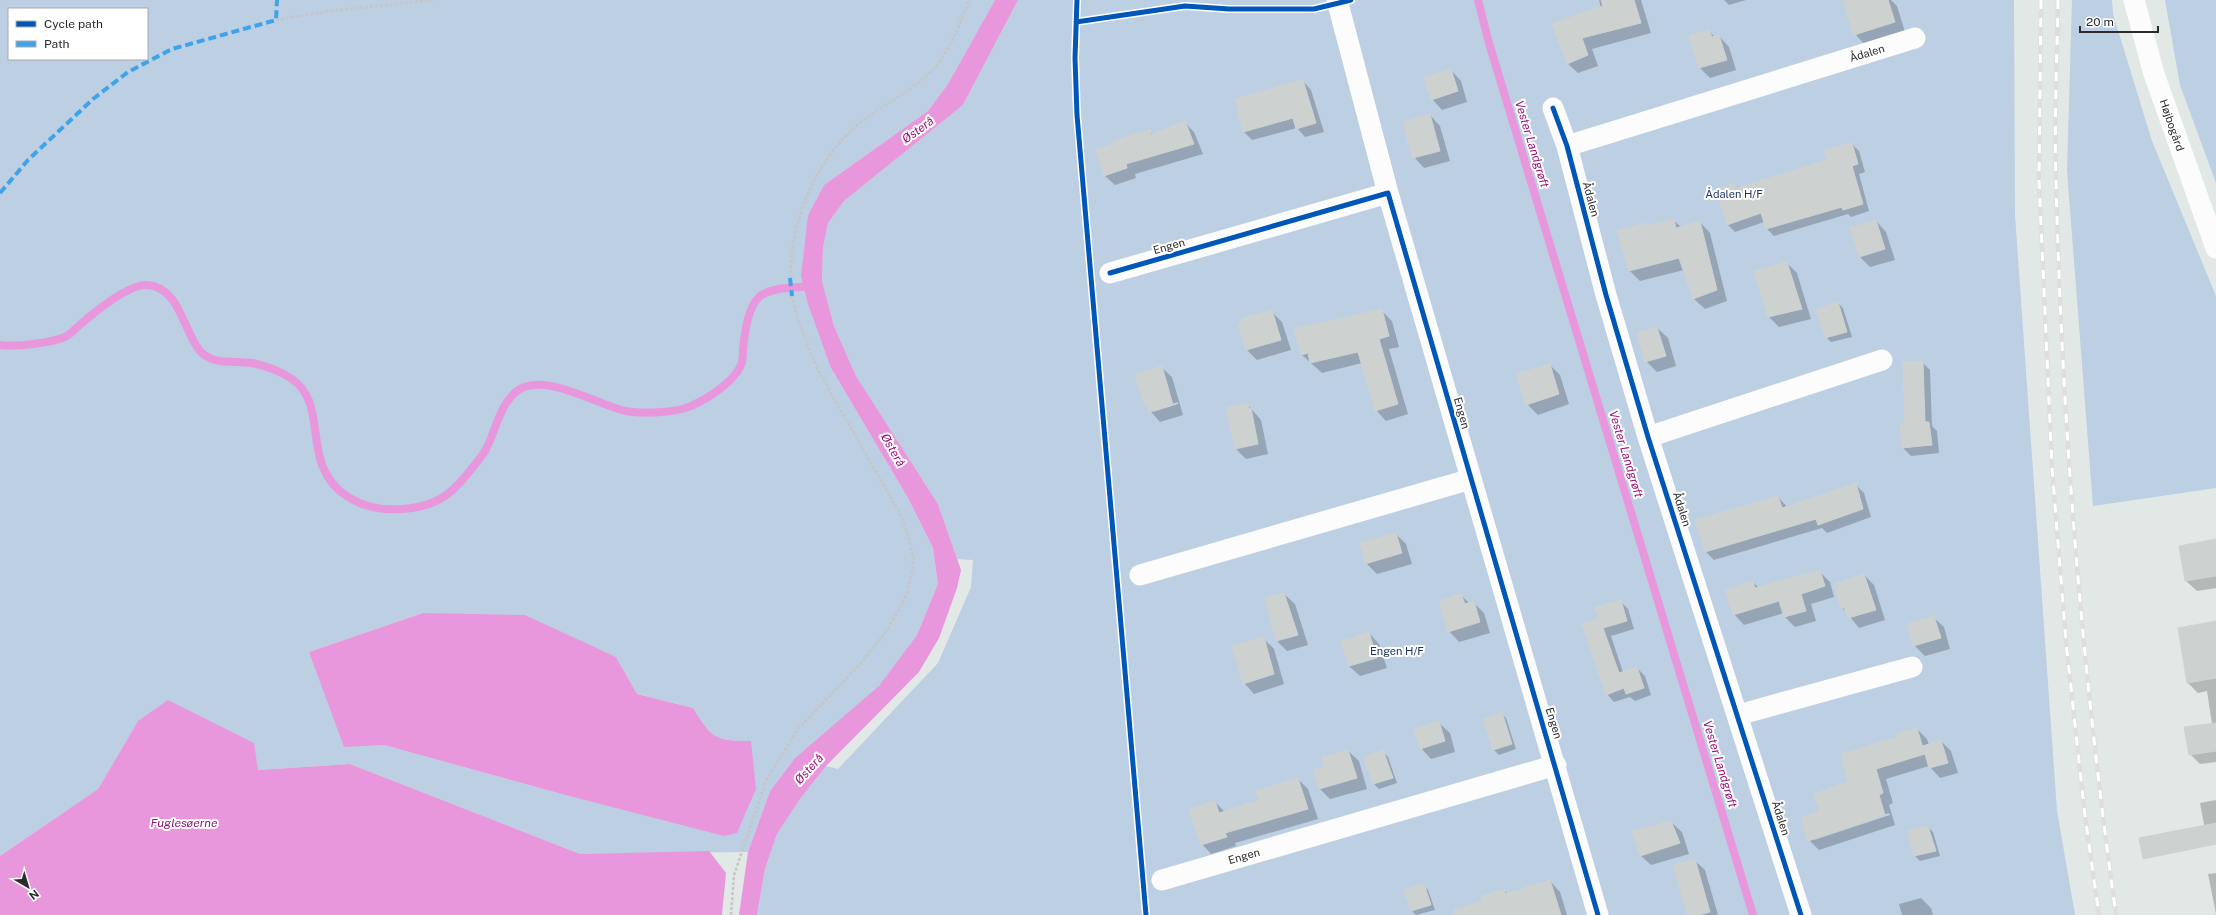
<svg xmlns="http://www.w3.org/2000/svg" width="2216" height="915" font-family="'Public Sans',sans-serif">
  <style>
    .green { fill: #bccfe3; fill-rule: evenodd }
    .water { fill: #e897dd }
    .shadow { fill: #0003; fill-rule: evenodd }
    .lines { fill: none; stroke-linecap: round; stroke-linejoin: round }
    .stream { stroke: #e897dd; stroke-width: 8 }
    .building { fill: #cdd1cf; stroke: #ced3d1 }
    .path { stroke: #c5c6c5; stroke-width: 2.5; stroke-dasharray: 3 2; stroke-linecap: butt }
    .street { stroke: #fbfcfb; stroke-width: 21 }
    .rail-casing { stroke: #dfdedd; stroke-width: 4.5 }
    .rail { stroke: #fff; stroke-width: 3; stroke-dasharray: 9; stroke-linecap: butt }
    .quiet { stroke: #3ea3eb; stroke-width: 4; stroke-dasharray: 8 4; stroke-linecap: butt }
    .cycleway-casing { stroke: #fff; stroke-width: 8 }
    .cycleway { stroke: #0057b8; stroke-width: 5 }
    .labels { text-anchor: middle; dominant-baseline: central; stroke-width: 4; stroke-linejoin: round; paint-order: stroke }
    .street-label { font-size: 11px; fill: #2b2b2b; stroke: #fff }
    .park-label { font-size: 11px; fill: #1d3466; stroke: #fff }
    .water-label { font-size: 12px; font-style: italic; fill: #981279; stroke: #fff }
  </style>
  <rect width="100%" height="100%" fill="#e2e8e5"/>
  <path class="green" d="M 0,0 L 995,0 L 948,84 L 928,111 L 824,185 L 808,215 L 831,368 L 908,498 L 933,548 L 938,584 L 917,635 L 879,687 L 795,758 L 770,791 L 748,852 L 580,854 L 350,764 L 258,770 L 138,721 L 98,789 L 0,856 ZM 9,9 L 147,9 L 147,59 L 9,59 ZM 423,613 L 616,657 L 637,694 L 693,708 C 712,738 714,741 750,741 L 558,793 L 384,745 L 309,652 Z
    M 1018,0 L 2014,0 L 2015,215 L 2057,811 L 2075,915 L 757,915 L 765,869 L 777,834 L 800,799 L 826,766 L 838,769 L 938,663 L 971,587 L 973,560 L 957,559 L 938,504 L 856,376 L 834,326 L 822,282 L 823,248 L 828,223 L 844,201 L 963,105 Z
    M 2072,0 L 2112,0 L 2113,14 L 2152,141 L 2216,296 L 2216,488 L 2093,506 L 2067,171 Z
    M 2165,0 L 2216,0 L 2216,183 L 2180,85 Z"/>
  <path class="water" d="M 995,0 L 1018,0 L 963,105 L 844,201 L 828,223 L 823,248 L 822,281 L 834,326 L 856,376 L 938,504 L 961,570 L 957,588 L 939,638 L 919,672 L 826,766 L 800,799 L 777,834 L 765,869 L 757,915 L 739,915 L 748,852 L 770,791 L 795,758 L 879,686 L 917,635 L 938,584 L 933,548 L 908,498 L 831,368 L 808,304 L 801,276 L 808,215 L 824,185 L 928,111 L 948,84 Z
    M 423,613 L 525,615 L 616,657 L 637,694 L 693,708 C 712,738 714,741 751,741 L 756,789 L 737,833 L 724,836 L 558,793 L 384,745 L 344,747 L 309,652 Z
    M 168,700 L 254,743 L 258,770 L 350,764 L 580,854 L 709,851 L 726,873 L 722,915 L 0,915 L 0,856 L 98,789 L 138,721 Z"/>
  <path class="shadow" d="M 1599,0 L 1641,0 L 1651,33 L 1592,49 L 1598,66 L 1578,73 L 1567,63 L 1554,25 L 1601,8 Z
    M 1724,0 L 1746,0 L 1729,5 Z
    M 1873,0 L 1891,0 L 1897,6 L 1905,32 L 1865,45 L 1855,34 Z
    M 1709,31 L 1715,37 L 1719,36 L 1729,47 L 1736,70 L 1710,78 L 1700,68 Z
    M 1451,70 L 1461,81 L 1467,102 L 1442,110 L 1432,99 Z
    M 1303,81 L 1311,90 L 1324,132 L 1305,137 L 1297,128 L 1252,140 L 1244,132 Z
    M 1430,115 L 1440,126 L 1450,161 L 1424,168 L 1414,157 Z
    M 1184,122 L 1194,132 L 1203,154 L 1135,174 L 1136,178 L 1115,185 L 1105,176 L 1149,131 L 1153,135 Z
    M 1852,144 L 1859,151 L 1865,172 L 1859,174 L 1869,211 L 1851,217 L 1848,214 L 1774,236 L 1767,229 L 1764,222 L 1735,232 L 1728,225 L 1717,190 L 1735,184 L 1739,188 L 1828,161 Z
    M 1673,220 L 1681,227 L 1700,222 L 1710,233 L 1727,301 L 1705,309 L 1694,299 L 1684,270 L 1640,281 L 1630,271 L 1645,224 L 1648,227 Z
    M 1876,221 L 1886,232 L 1895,260 L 1870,267 L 1860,257 Z
    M 1787,263 L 1797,273 L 1811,319 L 1779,327 L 1769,317 L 1755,272 Z
    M 1838,303 L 1843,308 L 1852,337 L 1831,342 L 1826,337 Z
    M 1381,310 L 1392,321 L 1399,347 L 1389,349 L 1408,414 L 1386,421 L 1376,410 L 1362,363 L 1322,373 L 1302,355 Z
    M 1272,312 L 1282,322 L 1291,350 L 1257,360 L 1247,350 Z
    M 1657,328 L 1668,338 L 1676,366 L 1657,372 L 1646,361 Z
    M 1922,362 L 1930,370 L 1932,426 L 1937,431 L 1939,453 L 1911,456 L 1903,448 L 1906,425 Z
    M 1550,365 L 1560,375 L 1569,404 L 1538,415 L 1527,404 Z
    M 1161,367 L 1172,377 L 1183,415 L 1160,422 L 1146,406 ZM 1178,402 L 1178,404 L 1153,412 L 1153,410 Z
    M 1247,404 L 1261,420 L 1268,454 L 1246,459 L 1236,449 L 1227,409 Z
    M 1855,484 L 1864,493 L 1871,517 L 1827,533 L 1822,528 L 1714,560 L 1706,552 L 1778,497 L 1787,507 Z
    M 1396,534 L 1406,544 L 1412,564 L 1377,574 L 1366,563 Z
    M 2216,540 L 2216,588 L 2197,591 L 2186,581 Z
    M 1819,571 L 1830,582 L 1834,597 L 1811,604 L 1816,621 L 1795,627 L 1785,617 L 1784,613 L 1744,625 L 1734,614 L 1753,582 L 1759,588 Z
    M 1864,575 L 1874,585 L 1885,620 L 1859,628 L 1842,607 Z
    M 1284,594 L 1295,604 L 1308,645 L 1287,651 L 1277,641 L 1267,599 Z
    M 1461,595 L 1469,603 L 1473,602 L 1484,613 L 1490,633 L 1459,642 L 1449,631 Z
    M 1620,601 L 1628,609 L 1634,629 L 1611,636 L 1623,672 L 1637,668 L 1645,676 L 1651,695 L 1635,701 L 1630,697 L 1614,702 L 1607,694 L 1600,620 Z
    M 1933,617 L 1944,627 L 1950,649 L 1925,656 L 1914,645 Z
    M 2216,622 L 2216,762 L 2200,764 L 2190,754 L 2212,724 L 2207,691 L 2198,693 L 2188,683 Z
    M 1369,633 L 1379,644 L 1387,668 L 1360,676 L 1349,666 Z
    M 1263,638 L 1274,649 L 1284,684 L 1254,694 L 1244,683 Z
    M 1501,713 L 1506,718 L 1516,749 L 1499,755 L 1494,750 Z
    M 1439,723 L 1450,733 L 1455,752 L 1431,759 L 1421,748 Z
    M 1917,729 L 1927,739 L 1929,745 L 1941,741 L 1951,751 L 1958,773 L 1940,778 L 1929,766 L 1886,779 L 1893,803 L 1889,805 L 1895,825 L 1819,850 L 1809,840 L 1821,812 L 1899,738 ZM 1889,813 L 1890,815 L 1814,840 L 1814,838 Z
    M 1348,751 L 1359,761 L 1367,789 L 1330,799 L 1320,789 L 1326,767 Z
    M 1383,752 L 1388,757 L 1397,783 L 1379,789 L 1374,784 L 1365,758 Z
    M 1298,779 L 1308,789 L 1318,819 L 1235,843 L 1236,846 L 1211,854 L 1202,844 L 1215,802 L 1225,812 L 1260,801 Z
    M 2216,800 L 2216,845 L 2206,835 L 2200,803 Z
    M 1671,822 L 1682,832 L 1689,854 L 1651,865 L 1640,855 Z
    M 1928,827 L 1933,832 L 1940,856 L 1920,861 L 1915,856 Z
    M 1694,860 L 1705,870 L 1718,915 L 1689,915 Z
    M 2216,873 L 2216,914 L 2208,874 Z
    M 1550,881 L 1560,892 L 1567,915 L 1488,915 L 1503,890 L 1508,894 Z
    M 1423,885 L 1428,890 L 1435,910 L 1416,915 L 1412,911 L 1405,891 Z
    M 1921,898 L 1931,908 L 1933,915 L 1902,915 L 1899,904 Z"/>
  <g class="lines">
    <path class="stream" d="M 1478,0 L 1489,43 L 1753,915
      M 0,345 C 16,347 50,343 65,337 C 71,334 77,327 82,323 C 96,311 128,284 147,285 C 180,287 183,331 200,351 C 214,366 234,360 252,363 C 266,366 280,371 292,379 C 331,406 298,465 348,497 C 367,509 391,511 412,508 C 442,504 456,489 473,467 C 478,461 483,455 486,449 C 496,431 499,405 517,391 C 544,371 597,405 626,411 C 642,414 676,413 691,406 C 707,399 734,382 741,365 C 743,361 743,353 743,349 C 745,333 747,309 759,297 C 771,286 798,288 813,286"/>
  </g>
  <path class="building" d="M 1601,0 L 1634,0 L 1641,23 L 1582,38 L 1588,55 L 1567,64 L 1552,24 L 1603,6 Z
    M 1843,0 L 1888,0 L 1895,22 L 1854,35 Z
    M 1709,30 L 1712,37 L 1719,35 L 1727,60 L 1699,68 L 1689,36 Z
    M 1451,69 L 1458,91 L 1431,100 L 1424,77 Z
    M 1303,80 L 1316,123 L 1296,129 L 1293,118 L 1243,132 L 1235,99 Z
    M 1430,114 L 1440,151 L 1413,158 L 1403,122 Z
    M 1185,121 L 1194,144 L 1126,164 L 1127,168 L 1104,176 L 1096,149 L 1114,144 L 1113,141 L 1150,130 L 1151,135 Z
    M 1852,143 L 1858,164 L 1852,166 L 1863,204 L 1843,210 L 1842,207 L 1766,229 L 1761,213 L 1727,225 L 1716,189 L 1735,183 L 1737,188 L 1827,160 L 1824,150 Z
    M 1674,219 L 1676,228 L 1700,221 L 1717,290 L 1693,299 L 1679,258 L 1629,271 L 1617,231 L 1645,223 L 1646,226 Z
    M 1876,220 L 1885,249 L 1859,257 L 1850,228 Z
    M 1787,262 L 1802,309 L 1768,317 L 1754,271 Z
    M 1838,302 L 1847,332 L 1825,338 L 1816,309 Z
    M 1382,309 L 1389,336 L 1379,339 L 1398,404 L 1375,411 L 1358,352 L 1310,363 L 1308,353 L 1301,355 L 1294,329 Z
    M 1272,310 L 1281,340 L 1246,350 L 1238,324 L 1242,323 L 1241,319 Z
    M 1657,327 L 1666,356 L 1645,362 L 1637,333 Z
    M 1923,361 L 1925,422 L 1929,422 L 1932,445 L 1902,448 L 1900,425 L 1905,424 L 1903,362 Z
    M 1550,364 L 1559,394 L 1526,405 L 1516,374 Z
    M 1162,366 L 1173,405 L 1149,412 L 1147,406 L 1145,406 L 1135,374 Z
    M 1248,403 L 1249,409 L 1251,408 L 1258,444 L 1235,449 L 1226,408 Z
    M 1856,483 L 1863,509 L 1818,525 L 1816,519 L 1705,552 L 1695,520 L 1778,496 L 1782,508 Z
    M 1396,533 L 1402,553 L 1365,564 L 1360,543 Z
    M 2216,539 L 2216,576 L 2185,581 L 2179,546 Z
    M 1820,570 L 1825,586 L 1801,594 L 1806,611 L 1784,617 L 1779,601 L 1733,615 L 1725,590 L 1753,581 L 1755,588 Z
    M 1864,574 L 1876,610 L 1848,618 L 1844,607 L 1841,608 L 1834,584 Z
    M 1284,593 L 1298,635 L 1276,641 L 1265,598 Z
    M 1461,594 L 1465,604 L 1474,601 L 1480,622 L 1448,632 L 1439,601 Z
    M 1621,600 L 1627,621 L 1603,628 L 1619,673 L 1637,667 L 1644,688 L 1626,694 L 1624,688 L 1606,695 L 1582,624 L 1599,619 L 1595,607 Z
    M 1934,616 L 1941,638 L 1913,646 L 1907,624 Z
    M 2216,621 L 2216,678 L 2187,683 L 2178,628 Z
    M 1369,632 L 1377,658 L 1349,666 L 1341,641 Z
    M 1264,637 L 1274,674 L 1243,684 L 1232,646 Z
    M 1502,712 L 1512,744 L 1493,750 L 1483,719 Z
    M 1439,721 L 1445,741 L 1420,749 L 1414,729 Z
    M 2216,723 L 2216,751 L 2189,755 L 2184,727 Z
    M 1917,728 L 1923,748 L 1923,746 L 1941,740 L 1948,763 L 1929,768 L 1925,754 L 1876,769 L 1883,793 L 1879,795 L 1885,815 L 1808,841 L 1801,818 L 1820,811 L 1814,794 L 1848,782 L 1841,754 L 1898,737 L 1897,734 Z
    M 1348,750 L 1357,778 L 1319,789 L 1313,770 L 1325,767 L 1322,757 Z
    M 1383,750 L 1393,778 L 1373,784 L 1364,757 Z
    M 1298,778 L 1308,809 L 1225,833 L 1227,837 L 1201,845 L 1189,809 L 1215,801 L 1219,813 L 1259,800 L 1256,791 Z
    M 1671,821 L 1680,843 L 1640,856 L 1632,831 Z
    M 2216,823 L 2216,844 L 2143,859 L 2139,838 Z
    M 1928,826 L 1936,851 L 1914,856 L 1907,831 Z
    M 1695,859 L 1710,912 L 1699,915 L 1688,915 L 1673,865 Z
    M 1550,880 L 1561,915 L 1455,915 L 1454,910 L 1483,901 L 1481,896 L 1504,889 L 1505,894 Z
    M 1424,884 L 1431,905 L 1411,911 L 1404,890 Z"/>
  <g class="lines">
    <path class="path" d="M 276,20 L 329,11 L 434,0
      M 790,278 C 792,216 816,156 866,118 C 889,101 918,88 937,65 C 952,46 960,23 969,0
      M 731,915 L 734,875 L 766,781 L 798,729 L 861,663 L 885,633 L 899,610 L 908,590 L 914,559 L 904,521 L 818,370 L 798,320 L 792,296"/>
    <path class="street" d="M 1337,0 L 1388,193
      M 2134,0 L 2154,74 L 2216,248
      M 1553,108 L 1567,146 L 1606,295 L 1648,437 L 1801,915
      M 1567,146 L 1915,38
      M 1110,273 L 1388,193 L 1598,915
      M 1648,437 L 1882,360
      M 1140,575 L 1471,479
      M 1738,715 L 1912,667
      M 1162,880 L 1556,765"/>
    <g class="rail-casing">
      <path id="rail" d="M 2041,0 L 2039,180 L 2052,468 L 2066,642 L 2085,816 L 2099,915
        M 2058,0 C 2057,60 2054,120 2056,180 C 2062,426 2082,671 2116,915"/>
    </g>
    <use href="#rail" class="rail"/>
    <path class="quiet" d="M 0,193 L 28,160 L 93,99 L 128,72 L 172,49 L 276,20 L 277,0
      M 790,278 L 792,296"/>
    <g class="cycleway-casing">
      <path id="cycleway" d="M 1077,0 L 1075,58 L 1077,115 L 1146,915
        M 1076,22 L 1185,6 L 1229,9 L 1314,9 L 1351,0
        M 1553,108 L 1567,146 L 1606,295 L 1648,437 L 1801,915
        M 1110,273 L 1388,193 L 1598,915"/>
    </g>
    <use href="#cycleway" class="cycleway"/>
  </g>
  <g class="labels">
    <g class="street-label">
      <text transform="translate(1867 53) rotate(-17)">Ådalen</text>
      <text transform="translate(2172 125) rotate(71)">Højbogård</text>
      <text transform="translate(1591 199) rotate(75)">Ådalen</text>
      <text transform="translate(1169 246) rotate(-16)">Engen</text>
      <text transform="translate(1462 413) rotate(74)">Engen</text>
      <text transform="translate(1682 509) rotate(72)">Ådalen</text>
      <text transform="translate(1554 723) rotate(73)">Engen</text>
      <text transform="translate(1781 818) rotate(72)">Ådalen</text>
      <text transform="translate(1244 856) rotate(-16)">Engen</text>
    </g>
    <g class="park-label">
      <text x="1734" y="194">Ådalen H/F</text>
      <text x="1397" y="651">Engen H/F</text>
    </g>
    <g class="water-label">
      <text transform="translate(918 130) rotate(-36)">Østerå</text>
      <text transform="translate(1532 144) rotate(73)">Vester Landgrøft</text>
      <text transform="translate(893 450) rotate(60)">Østerå</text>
      <text transform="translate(1626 454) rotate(73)">Vester Landgrøft</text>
      <text transform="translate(1720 764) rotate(73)">Vester Landgrøft</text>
      <text transform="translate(809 769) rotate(-48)">Østerå</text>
      <text x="184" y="823">Fuglesøerne</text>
    </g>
  </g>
  <rect x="8" y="8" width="140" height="52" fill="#ffffff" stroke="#aaaaaa"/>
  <rect x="16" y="21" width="20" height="6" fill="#0057b8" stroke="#aaaaaa"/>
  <text x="44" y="28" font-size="12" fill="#2b2b2b">Cycle path</text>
  <rect x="16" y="41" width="20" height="6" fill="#3ea3eb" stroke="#aaaaaa"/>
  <text x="44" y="48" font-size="12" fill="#2b2b2b">Path</text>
  <g transform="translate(28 887) rotate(142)" stroke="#ffffff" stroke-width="3" paint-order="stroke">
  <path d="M0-3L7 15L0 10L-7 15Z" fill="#2b2b2b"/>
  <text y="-6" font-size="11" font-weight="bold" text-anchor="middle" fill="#2b2b2b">N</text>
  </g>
  <path d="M2080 26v6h78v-6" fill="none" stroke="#2b2b2b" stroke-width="2"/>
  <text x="2086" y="26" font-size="12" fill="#2b2b2b" stroke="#ffffff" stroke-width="3" paint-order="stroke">20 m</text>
</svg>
